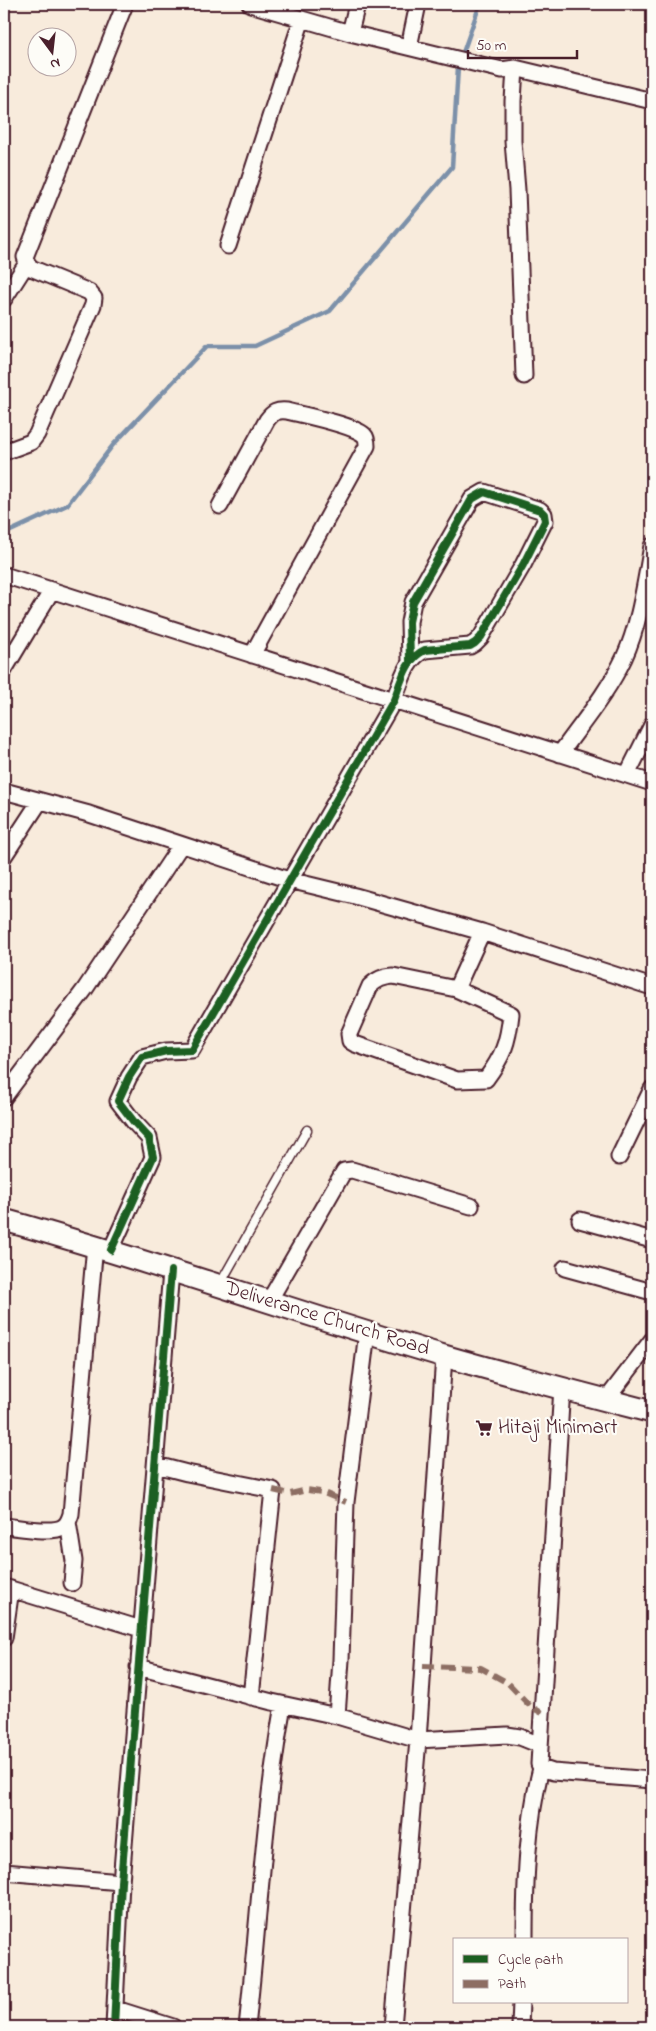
<svg xmlns="http://www.w3.org/2000/svg" width="656" height="2031" font-family="'Indie Flower',sans-serif">
  <style>
    .lines { fill: none; stroke-linecap: round; stroke-linejoin: round }
    .stream { stroke: #7b90a9; stroke-width: 4.5 }
    .lane-casing { stroke: #4a1f2b; stroke-width: 11 }
    .street-casing { stroke: #4a1f2b; stroke-width: 19 }
    .secondary-casing { stroke: #4a1f2b; stroke-width: 25 }
    .lane { stroke: #fdfcf7; stroke-width: 8 }
    .street { stroke: #fdfcf7; stroke-width: 15 }
    .secondary { stroke: #fdfcf7; stroke-width: 21 }
    .quiet { stroke: #8d6e63; stroke-width: 6; stroke-dasharray: 12 6; stroke-linecap: butt }
    .cycleway-casing { stroke: #fdfcf7; stroke-width: 11 }
    .cycleway { stroke: #1b5e20; stroke-width: 8 }
    .labels { text-anchor: middle; dominant-baseline: central; stroke-width: 4.5; stroke-linejoin: round; paint-order: stroke }
    .street-label { font-size: 21px; fill: #4a1f2b; stroke: #fdfcf7 }
    .poi-label { font-size: 21px; fill: #4a1f2b; stroke: #fdfcf7; text-anchor: start }
  </style>
  <rect width="100%" height="100%" fill="#f8ebdc"/>
  <filter id="ink" filterUnits="userSpaceOnUse"><feTurbulence type="fractalNoise" baseFrequency=".02" numOctaves="2"/><feDisplacementMap in="SourceGraphic" scale="10" xChannelSelector="R" yChannelSelector="G"/><feConvolveMatrix kernelMatrix="1 2 1 2 8 2 1 2 1" color-interpolation-filters="sRGB"/></filter>
  <g filter="url(#ink)">
    <g class="lines">
      <path class="stream" d="M 4,534 L 67,505 L 113,445 L 207,346 L 255,346 L 330,311 L 452,167 L 458,67 L 480,4"/>
      <g class="lane-casing">
        <path id="lane" d="M 220,1284 L 307,1130"/>
      </g>
      <g class="street-casing">
        <path id="street" d="M 250,4 L 350,33 L 502,70 L 515,68 L 652,101
          M 350,33 L 357,4
          M 409,47 L 418,4
          M 515,68 L 513,101 L 513,141 L 517,190 L 524,376
          M 228,246 L 302,19
          M 4,299 L 27,263
          M 4,452 L 31,442 L 37,434 L 93,305 L 94,298 L 89,292 L 31,268 L 27,263 L 25,257 L 125,4
          M 220,506 L 267,420 C 273,412 277,410 287,411 C 303,415 353,425 364,435 C 367,438 367,442 367,446 L 252,655
          M 4,575 L 652,783
          M 4,670 L 52,590
          M 560,754 C 582,723 608,692 624,658 C 640,623 645,583 652,546
          M 627,775 L 652,725
          M 4,791 L 89,814 L 289,880 L 355,896 L 482,932 L 652,987
          M 4,856 L 40,801
          M 456,989 L 393,976 C 383,977 377,979 370,986 L 349,1034 L 350,1041 L 355,1044 L 457,1080 L 486,1079 C 503,1056 508,1043 511,1014 L 456,989 L 482,932
          M 4,1097 L 85,989 L 181,845
          M 619,1157 L 652,1089
          M 580,1220 L 652,1240
          M 111,1250 L 153,1157 L 149,1138 L 134,1122 L 118,1101 L 129,1077 L 142,1057 L 166,1051 L 192,1050 L 394,700 C 401,682 406,658 425,650 L 470,646 L 475,643 L 481,637 L 523,565 L 545,521 L 544,514 L 540,510 L 484,492 L 472,499 L 413,602 L 409,622 L 410,661
          M 565,1268 L 652,1292
          M 269,1301 L 344,1171 L 352,1170 L 471,1206
          M 562,1387 L 539,1764 L 541,1768 L 553,1772 L 652,1780
          M 606,1400 L 652,1340
          M 156,1465 L 187,1473 L 273,1490 L 251,1697
          M 68,1522 L 74,1561 L 72,1583
          M 4,1526 C 17,1527 52,1534 63,1527 C 68,1524 69,1520 71,1514 L 95,1245
          M 4,1587 L 141,1629
          M 4,1638 L 11,1589
          M 138,1667 L 272,1702 L 337,1716 L 418,1740 L 507,1735 L 520,1737 L 540,1745
          M 337,1716 L 341,1660 L 346,1502 L 367,1332
          M 4,1872 L 121,1882
          M 525,1940 C 525,1883 527,1824 541,1768
          M 116,2009 L 173,2027
          M 114,2027 L 121,1882 L 171,1271
          M 247,2027 C 259,1920 264,1811 283,1705
          M 393,2027 L 418,1740 L 444,1356
          M 520,2027 L 521,2002"/>
      </g>
      <g class="secondary-casing">
        <path id="secondary" d="M 4,1220 C 152,1261 297,1313 444,1356 C 513,1376 583,1394 652,1412"/>
      </g>
      <use href="#lane" class="lane"/>
      <use href="#street" class="street"/>
      <use href="#secondary" class="secondary"/>
      <path class="quiet" d="M 273,1490 L 290,1494 L 307,1490 L 321,1492 L 346,1502
        M 423,1666 L 481,1668 L 508,1683 L 530,1706 L 542,1713"/>
      <g class="cycleway-casing">
        <path id="cycleway" d="M 111,1250 L 153,1157 L 149,1138 L 134,1122 L 118,1101 L 129,1077 L 142,1057 L 166,1051 L 192,1050 L 394,700 C 401,682 406,658 425,650 L 470,646 L 475,643 L 481,637 L 523,565 L 545,521 L 544,514 L 540,510 L 484,492 L 472,499 L 413,602 L 409,622 L 410,661
          M 114,2027 L 121,1882 L 171,1271"/>
      </g>
      <use href="#cycleway" class="cycleway"/>
    </g>
  </g>
  <defs>
    <g id="supermarket-bare" transform="scale(1.35)"><path d="M-6-5.5h2.5l.6 2H6L4.5 2H-2.5L-4.4-4H-6ZM-1.5 3.2a1.3 1.3 0 1 0 .1 0ZM3 3.2a1.3 1.3 0 1 0 .1 0Z" fill="#4a1f2b" stroke="#fdfcf7" stroke-width="2.5" paint-order="stroke"/></g>
  </defs>
  <g fill-rule="evenodd">
    <use href="#supermarket-bare" x="484" y="1428"/>
  </g>
  <g class="labels">
    <g class="street-label">
      <text transform="translate(327 1319) rotate(17)">Deliverance Church Road</text>
    </g>
    <g class="poi-label">
      <text x="498" y="1428">Hitaji Minimart</text>
    </g>
  </g>
  <rect width="656" height="2031" fill="none" stroke="#fdfcf7" stroke-width="20"/>
  <rect x="10" y="10" width="636" height="2011" fill="none" stroke="#4a1f2b" stroke-width="2" filter="url(#ink)"/>
  <rect x="453" y="1938" width="175" height="65" fill="#fdfcf7" stroke="#b5a4a5"/>
  <rect x="463" y="1955" width="25" height="8" fill="#1b5e20" stroke="#b5a4a5"/>
  <text x="498" y="1964" font-size="15" fill="#4a1f2b">Cycle path</text>
  <rect x="463" y="1980" width="25" height="8" fill="#8d6e63" stroke="#b5a4a5"/>
  <text x="498" y="1988" font-size="15" fill="#4a1f2b">Path</text>
  <g transform="translate(52 52) rotate(165)"><circle r="24" fill="#fdfcf7" stroke="#b5a4a5"/>
  <path d="M0-4L9 19L0 12L-9 19Z" fill="#4a1f2b"/>
  <text y="-8" font-size="14" font-weight="bold" text-anchor="middle" fill="#4a1f2b">N</text>
  </g>
  <path d="M468 50v8h109v-8" fill="none" stroke="#4a1f2b" stroke-width="2.5"/>
  <text x="476" y="50" font-size="15" fill="#4a1f2b" stroke="#fdfcf7" stroke-width="4" paint-order="stroke">50 m</text>
</svg>
